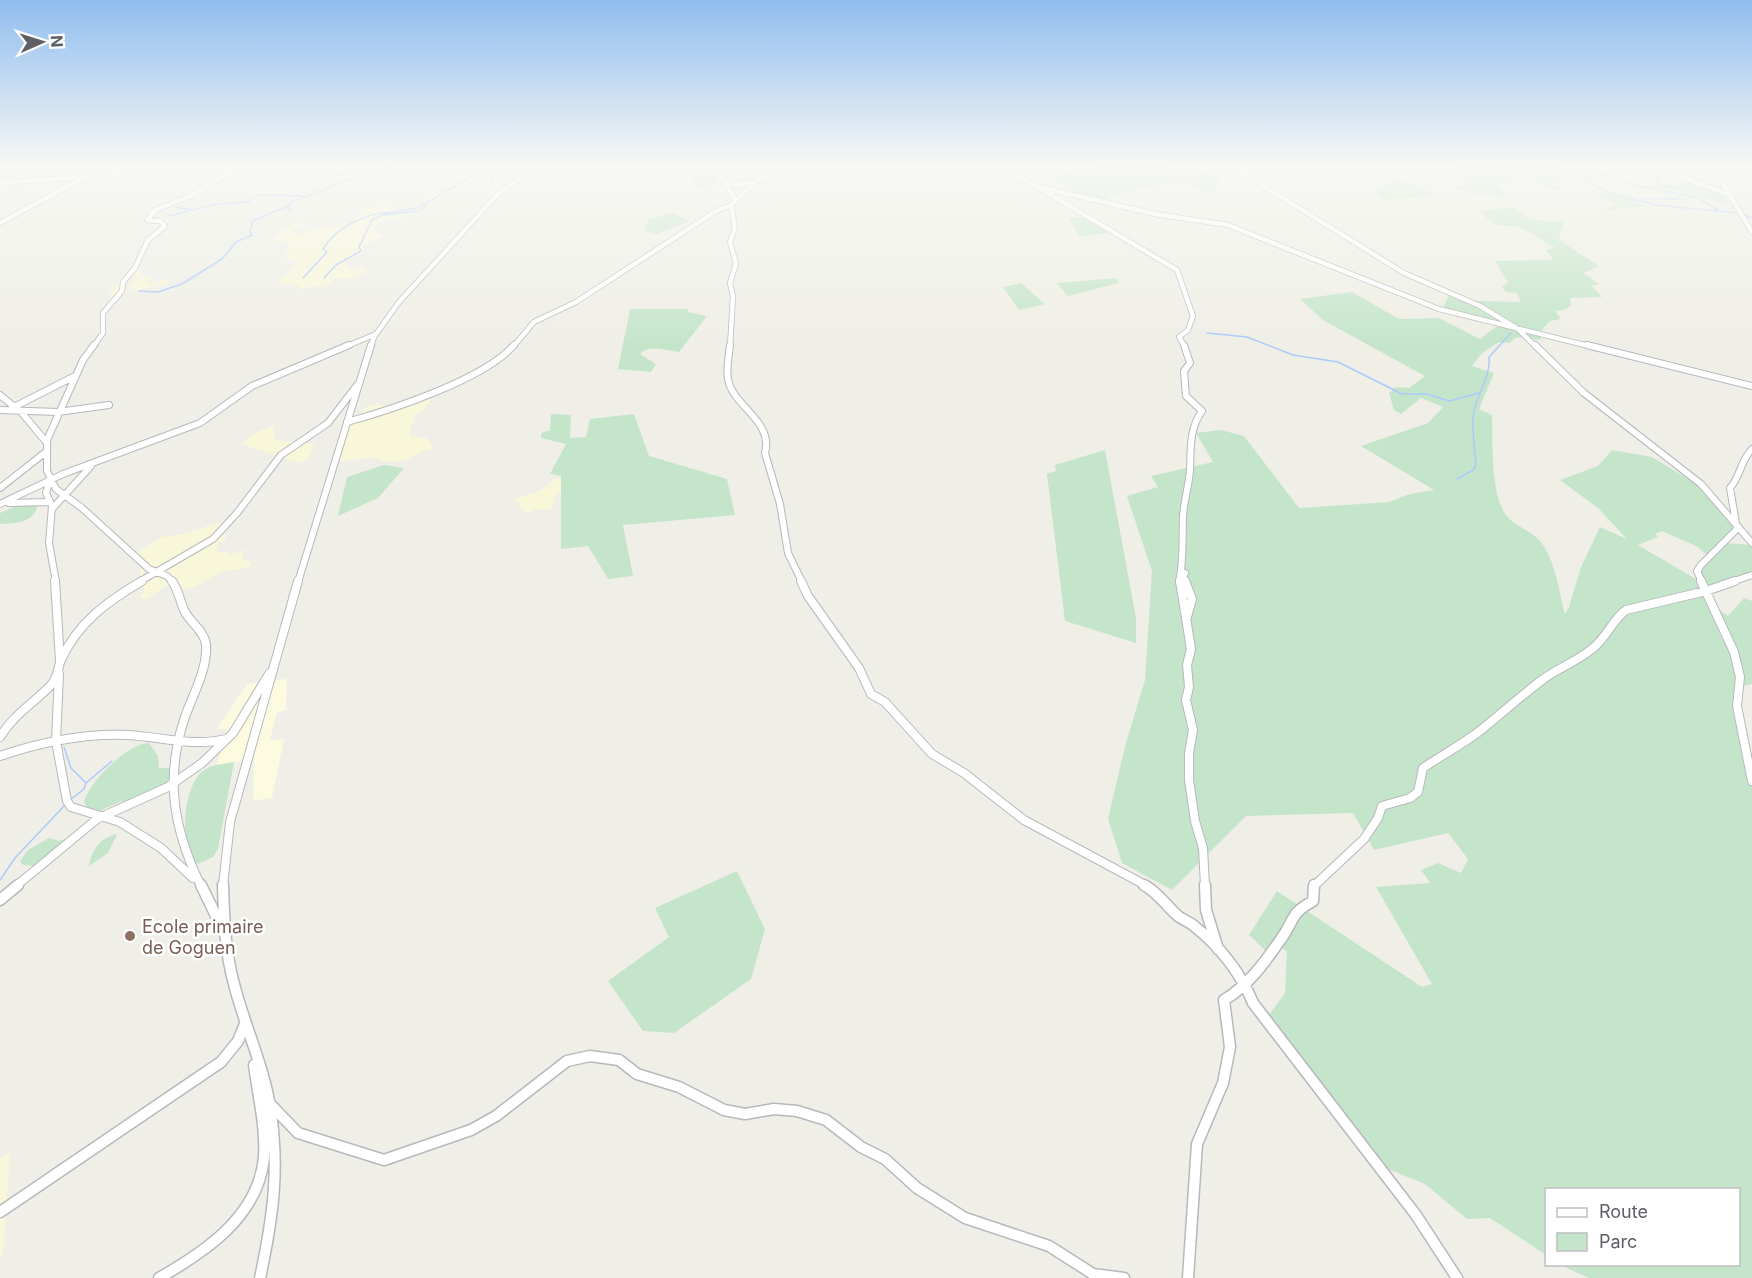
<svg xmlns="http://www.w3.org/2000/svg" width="1752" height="1278" font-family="Inter,sans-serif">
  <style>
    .commercial { fill: #fcfadf }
    .green { fill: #c5e5cb; fill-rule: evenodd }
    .sand { fill: #f9f7d9 }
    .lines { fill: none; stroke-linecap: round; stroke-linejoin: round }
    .stream { stroke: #accafa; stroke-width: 1.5 }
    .minor-far3-casing { stroke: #b7b8bc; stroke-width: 6 }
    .minor-far2-casing { stroke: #b7b8bc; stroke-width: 8 }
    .minor-far1-casing { stroke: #b7b8bc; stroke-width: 10 }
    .minor-casing { stroke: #b7b8bc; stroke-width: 13 }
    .minor-far3 { stroke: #fff; stroke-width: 4.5 }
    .minor-far2 { stroke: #fff; stroke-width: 6 }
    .minor-far1 { stroke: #fff; stroke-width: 8 }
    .minor { stroke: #fff; stroke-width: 10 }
    .education-dot { fill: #8d6e63; stroke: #fff; stroke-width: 2 }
    .labels { text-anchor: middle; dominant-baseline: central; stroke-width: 5; stroke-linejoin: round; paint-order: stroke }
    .near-education-label { font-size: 18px; fill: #785e54; stroke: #fff; text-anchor: start }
  </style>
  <rect width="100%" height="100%" fill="#efefe7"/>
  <path class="commercial" d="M 287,679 L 286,710 L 277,712 L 270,740 L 284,739 L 272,798 L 253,801 L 254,759 L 217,765 L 226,729 L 217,729 L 247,684 Z"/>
  <path class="green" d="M 698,164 L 708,164 L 720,186 L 714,184 L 694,188 L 697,184 L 690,183 L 702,168 Z
    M 1095,164 L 1155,164 L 1158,166 L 1191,170 L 1194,176 L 1198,172 L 1212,173 L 1219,177 L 1220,181 L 1213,191 L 1196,190 L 1190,186 L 1190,182 L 1164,184 L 1098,200 L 1078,194 L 1054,180 L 1052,175 L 1095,168 Z
    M 1461,164 L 1555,164 L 1577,175 L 1554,183 L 1562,189 L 1553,191 L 1515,168 L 1498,171 L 1514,183 L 1495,183 L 1506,197 L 1475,194 L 1453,187 L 1470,185 L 1450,166 Z
    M 1398,179 L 1438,195 L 1385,200 L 1374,191 Z
    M 1661,184 L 1678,186 C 1694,176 1721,189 1729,204 L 1660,187 Z
    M 1602,193 L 1629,198 L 1646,206 L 1605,210 L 1603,208 L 1618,205 L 1598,197 Z
    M 1511,207 L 1529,219 L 1564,222 L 1559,236 L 1561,241 L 1599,266 L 1583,273 L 1599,284 L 1592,286 L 1602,297 L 1570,298 L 1571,305 L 1567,309 L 1555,311 L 1561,319 L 1550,321 L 1541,331 L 1443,308 L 1449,294 L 1478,301 L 1521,302 L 1517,293 L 1506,292 L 1502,287 L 1508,282 L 1495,261 L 1553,260 L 1546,250 L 1555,248 C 1544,241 1532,233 1520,228 C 1505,223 1491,231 1482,211 Z
    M 672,212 L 689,222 L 656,234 L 645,231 L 648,220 Z
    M 1088,217 L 1112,232 L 1080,237 L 1069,218 Z
    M 1116,278 L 1119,283 L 1068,296 L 1056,283 Z
    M 1021,283 L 1045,304 L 1019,310 L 1003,287 Z
    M 1352,292 L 1399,319 L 1439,318 L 1480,339 L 1497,326 L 1541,337 L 1540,340 L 1517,337 L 1509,343 L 1499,342 L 1482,353 L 1472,366 L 1494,373 L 1479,409 L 1492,415 C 1493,444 1490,491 1506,515 C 1514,526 1530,530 1539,540 C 1555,558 1559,591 1565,614 L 1569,607 L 1581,567 L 1600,527 L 1627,539 L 1598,508 L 1560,480 L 1598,466 L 1612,450 L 1652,457 L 1688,479 L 1695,480 L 1737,526 L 1727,543 L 1752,545 L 1752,575 L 1706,592 L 1713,606 L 1728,616 L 1744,598 L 1752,601 L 1752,684 L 1739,687 L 1737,706 L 1752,781 L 1752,1278 L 1589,1278 L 1560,1265 L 1738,1264 L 1738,1190 L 1546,1190 L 1546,1255 L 1490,1218 L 1467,1219 L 1425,1184 L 1375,1164 L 1267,1018 L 1285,993 L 1287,952 L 1278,944 L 1269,954 L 1249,935 L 1277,891 L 1422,987 L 1432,984 L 1376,887 L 1430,883 L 1421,870 L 1438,863 L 1461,873 L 1468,859 L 1448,833 L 1374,850 L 1353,813 L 1246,816 L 1172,890 L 1122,863 L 1108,819 L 1125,746 L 1145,680 L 1152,571 L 1127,496 L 1158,487 L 1151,476 L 1213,462 L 1196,433 L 1221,430 L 1244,436 L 1299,508 L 1389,502 L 1410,494 L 1434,490 L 1361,446 L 1428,423 L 1443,407 L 1421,398 L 1401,414 L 1394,410 L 1389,393 L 1396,387 L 1409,388 L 1425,376 L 1323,320 L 1300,299 ZM 1662,531 L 1698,547 L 1709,557 L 1697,571 L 1701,582 L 1638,545 L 1658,537 L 1655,534 Z
    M 630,309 L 688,309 L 688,312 L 707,316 L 679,352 C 666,350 648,344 640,354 L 656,364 L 651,372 L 618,369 Z
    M 551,414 L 571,415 L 570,438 L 586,437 L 590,419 L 634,414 L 649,456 L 727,479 L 735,515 L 623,525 L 633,576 L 608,579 L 588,546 L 561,549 L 561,476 L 550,474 L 566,444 L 541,438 L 541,433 L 550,430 Z
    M 1105,450 L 1136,618 L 1136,643 L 1065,621 L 1047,474 L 1056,471 L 1055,465 Z
    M 384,465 L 404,468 L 378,498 L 338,516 L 347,477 Z
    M 20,504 L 38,505 C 34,523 16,523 0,524 L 0,513 Z
    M 149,743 L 158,756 L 159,768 L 173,768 C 173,787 143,797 128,805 L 122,801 L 99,811 L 87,807 L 84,802 C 88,783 129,742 149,743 Z
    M 234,762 L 218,849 L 213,857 L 198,864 C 178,847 182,782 206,769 C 214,764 225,764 234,762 Z
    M 117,834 L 108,853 L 89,866 C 92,849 100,838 117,834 Z
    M 49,838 L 59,841 L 67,838 L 67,840 L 36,866 L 23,865 L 20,861 L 28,850 Z
    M 737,871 L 765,929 L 751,979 L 674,1033 L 643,1031 L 608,981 L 669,937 L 655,908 Z"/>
  <path class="sand" d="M 16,164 L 108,164 L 85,168 L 75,164 L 59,165 L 0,171 Z
    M 478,164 L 521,164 L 516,170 L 509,165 L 500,168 L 496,178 L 498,183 L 489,186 L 489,179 L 476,180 L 483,174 L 464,181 L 468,183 L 467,187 L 445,194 L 418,213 L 380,221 L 372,232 L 385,234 L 377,241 L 363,245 L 363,252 L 344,262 L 347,267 L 355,269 L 363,266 L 366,273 L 355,278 L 335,278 L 329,284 L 300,289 L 298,284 L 282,285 L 285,280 L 271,288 L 297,266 L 295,262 L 284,258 L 289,244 L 273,240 L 283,229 L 300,222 L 302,224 L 291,232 L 301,235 L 313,227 L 339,227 L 356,220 L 360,210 L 392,199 L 387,206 L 389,210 L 411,208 L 424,203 L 425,197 C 440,194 470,177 478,164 Z
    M 132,265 L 139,265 L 140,275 L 151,278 L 146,282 L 150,284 L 166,279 L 168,283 L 136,291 L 129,286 L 135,284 L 131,283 L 138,279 L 136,276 L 127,280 L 124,287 L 129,292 L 111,299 L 112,295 L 108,292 L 117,289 L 106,288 L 119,283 L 119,279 L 133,268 Z
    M 437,390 L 424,410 L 413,415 L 415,418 L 409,433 L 411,437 L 427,438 L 433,447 L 431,450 L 422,451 L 405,461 L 381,461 L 377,457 L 337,462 L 349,425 L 366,407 L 375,404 L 391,406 Z
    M 273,425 L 275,440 L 314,444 L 308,459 L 299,463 L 241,444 L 251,435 Z
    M 555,478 L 561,479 L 561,492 L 553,497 L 555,504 C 547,513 543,509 534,509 L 528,514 L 519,507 L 521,504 L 515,499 C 532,493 544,492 555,478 Z
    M 219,522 L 223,525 L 226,539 L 218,543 L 216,553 L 228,552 L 229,555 L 244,550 L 243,560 L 251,562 L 250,567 C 241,570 231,569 222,572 C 207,577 190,597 175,585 L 165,586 L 147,599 L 140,598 L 144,592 L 140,572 L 142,563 L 133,554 L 163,537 L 184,534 Z
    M 10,1153 L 3,1256 L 0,1258 L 0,1157 Z"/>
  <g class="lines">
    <path class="stream" d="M 287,164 L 342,175 L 406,164
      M 345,164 L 348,168 L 359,168 L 363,172
      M 505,164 L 502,168 L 519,176
      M 704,164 L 709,172
      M 1561,164 L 1604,191 L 1655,205 L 1738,213
      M 1579,164 L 1625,183 L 1698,198 L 1718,210
      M 1612,164 L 1656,177 L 1661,181 L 1656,182 L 1660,191
      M 506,165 L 513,165 L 516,170
      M 261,166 L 272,164
      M 1625,167 L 1632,164
      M 307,169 L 309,164
      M 493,171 L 498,176
      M 491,186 L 492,178 L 485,175 L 494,169 L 495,164
      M 1641,199 L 1681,199 L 1678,197
      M 175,207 L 193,210 L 217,204 L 247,202 L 259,195 L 305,196
      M 292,211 L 288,208 L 292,202 L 375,169
      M 1742,214 L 1752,218
      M 383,215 L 419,211 L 426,205
      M 169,216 L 189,211
      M 303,278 L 327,252 L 323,249 C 336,227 363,215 388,212
      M 324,278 L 336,265 L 361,251 L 359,247 L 372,220 L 387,213 L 417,208 L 493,164
      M 139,291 L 158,292 L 182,284 L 222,259 L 236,242 L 252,235 L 250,231 L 253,221 L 289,205
      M 1207,333 L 1247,337 L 1293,355 L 1338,362 L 1402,394 L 1427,394 L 1449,401 L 1479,393
      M 1457,479 L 1473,470 L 1476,465 C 1475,450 1472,432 1473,417 C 1475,395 1491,379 1489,357 L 1511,333
      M 64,747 L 71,768 L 86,783 L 84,789 L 70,800
      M 86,783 L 112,761
      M 0,880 L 15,858 L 65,805"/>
    <g class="minor-far3-casing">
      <path id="minor-far3" d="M 714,164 L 735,199
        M 992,164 L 1039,187 L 1155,214 L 1228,225 L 1439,309 L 1593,347
        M 1228,164 L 1404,273 L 1480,306 L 1518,329 L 1536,347
        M 1649,164 L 1730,195
        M 1676,164 L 1698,164
        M 1711,164 L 1752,232
        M 726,182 L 734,185 L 752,182
        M 0,183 L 111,175 L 185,164
        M 1036,186 L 1177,270 L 1193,316 L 1188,330 L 1179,337 L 1185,347
        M 0,223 L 83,178
        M 93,347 L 103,333 L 103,313 L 122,291 L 123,282 L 135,268 L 148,240 L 165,226 L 160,221 L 147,220 L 155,210 L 188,197 L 243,164
        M 345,347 L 376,334
        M 371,347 L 374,337 L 399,302 L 498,194 L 540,164
        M 513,347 L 534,322 L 576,302 L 716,211 L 731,205 L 760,178 L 843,164
        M 730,347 L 733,296 L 730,283 L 736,264 L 730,242 L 735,228 L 731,205"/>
    </g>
    <g class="minor-far2-casing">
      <path id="minor-far2" d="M 94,345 L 83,360 L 47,440 L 47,471 L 56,489 L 82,508 L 149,569 L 167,576 L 173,582
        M 730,345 C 729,356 726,369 728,379 C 732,406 774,421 765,453 L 780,504 L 788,553 L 802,582
        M 1535,345 L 1584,393 L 1701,484 L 1752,543
        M 1587,345 L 1752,386
        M 0,395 L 22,413 L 47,443
        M 12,408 L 73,377
        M 0,410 L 58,412 L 109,405
        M 347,422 C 391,410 485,379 514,345
        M 50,480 L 46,493 L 52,506 L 49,543 L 56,582
        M 0,488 L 47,451
        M 9,503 L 49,502
        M 0,504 L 63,474 L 200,423 L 252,386 L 349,345
        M 52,509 L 91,466
        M 1185,573 L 1183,576 L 1185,582
        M 139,582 L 213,539 L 237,513 L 281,455 L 328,423 L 358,384
        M 298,582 L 371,345
        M 1179,582 C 1184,560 1182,539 1183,516 C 1184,501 1189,485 1190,470 C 1191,449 1189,429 1202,411 L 1186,396 L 1184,371 L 1190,363 L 1184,345
        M 1702,582 L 1697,571 L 1701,565 L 1737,529 L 1730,488 C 1741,476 1740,461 1752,449
        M 1731,582 L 1752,575"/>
    </g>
    <g class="minor-far1-casing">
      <path id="minor-far1" d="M 55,581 L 60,661
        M 172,581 C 178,589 180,601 184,610 C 189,622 204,630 206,644 C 208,667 194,693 186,714 C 164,776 173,829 201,886
        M 801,581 L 808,596 L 859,668 L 871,694 L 885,702 L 932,754 L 964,773 L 1024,820 L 1147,886
        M 1180,581 L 1191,649 L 1187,665 L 1189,687 L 1186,700 L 1193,730 L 1189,753 L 1189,780 L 1195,821 L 1203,848 L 1205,886
        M 1185,581 L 1192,599 L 1187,617
        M 1701,581 L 1734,652 L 1740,677 L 1737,706 L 1752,781
        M 59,674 L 56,741 L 67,801 L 71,807 L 120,822 L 161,848 L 193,878
        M 0,737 C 13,715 34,703 51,685 C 59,676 57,669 61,660 C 78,622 108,601 142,581
        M 0,756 C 41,742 85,733 129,735 C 161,737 194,747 226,739
        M 16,886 L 97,819 L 168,787 L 202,763 L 233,733 L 269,674
        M 223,886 L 230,822 L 298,581
        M 1314,886 L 1364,839 L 1378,818 L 1382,806 L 1410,798 L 1418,792 L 1423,768 C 1442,755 1463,744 1481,730 C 1502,713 1521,696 1542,680 C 1558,668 1578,661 1593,648 C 1607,637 1612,620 1626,610 L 1706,591 L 1735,581"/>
    </g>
    <g class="minor-casing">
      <path id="minor" d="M 201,885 L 224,932
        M 223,885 C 224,918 225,952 234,984 C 244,1024 264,1067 270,1107 C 280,1169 273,1217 260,1278
        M 1144,885 C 1159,893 1166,906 1178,916 C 1183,920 1190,922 1194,926 C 1219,945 1242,975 1253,1003 L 1416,1215 L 1457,1278
        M 1205,885 L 1206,910 L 1218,949
        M 0,900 L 18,885
        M 271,1105 L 298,1133 L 384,1160 L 471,1130 L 496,1116 L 567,1061 L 590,1056 L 619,1060 L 637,1074 L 679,1087 L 724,1110 L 745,1114 L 774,1109 L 797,1111 L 826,1120 L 861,1147 L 885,1159 L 917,1188 L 965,1218 L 1049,1246 L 1093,1274 L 1124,1278
        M 0,1212 L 221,1062 L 238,1041 L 245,1024
        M 159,1278 C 205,1252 259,1216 264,1157 C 266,1127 258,1095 254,1065
        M 1188,1278 L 1197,1144 L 1223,1083 L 1230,1047 L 1224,1000 C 1248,986 1265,962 1281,939 C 1296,919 1288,915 1313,901 L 1314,885"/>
    </g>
    <use href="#minor-far3" class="minor-far3"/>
    <use href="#minor-far2" class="minor-far2"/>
    <use href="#minor-far1" class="minor-far1"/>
    <use href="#minor" class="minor"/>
  </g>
  <linearGradient id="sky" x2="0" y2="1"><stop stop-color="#90bdef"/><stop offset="0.48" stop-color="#f8f8f4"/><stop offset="1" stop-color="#f8f8f4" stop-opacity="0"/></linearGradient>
  <rect width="1752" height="343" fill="url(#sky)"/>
  <circle class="education-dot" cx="130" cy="936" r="6"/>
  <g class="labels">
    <g class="near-education-label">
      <text x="142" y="926">Ecole primaire<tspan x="142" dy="21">de Goguen</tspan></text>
    </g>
  </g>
  <rect x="1545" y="1188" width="195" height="78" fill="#ffffff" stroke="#bfbfc2" stroke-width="1.5"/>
  <rect x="1557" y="1208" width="30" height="9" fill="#ffffff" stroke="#bfbfc2" stroke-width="1.5"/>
  <text x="1599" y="1218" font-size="18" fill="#5e6066">Route</text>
  <rect x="1557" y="1233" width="30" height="18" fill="#c5e5cb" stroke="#bfbfc2" stroke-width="1.5"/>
  <text x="1599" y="1248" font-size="18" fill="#5e6066">Parc</text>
  <g transform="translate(42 42) rotate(87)" stroke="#ffffff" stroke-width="4.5" paint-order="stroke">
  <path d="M0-4.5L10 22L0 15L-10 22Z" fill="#5e6066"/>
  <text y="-9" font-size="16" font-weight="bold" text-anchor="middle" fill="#5e6066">N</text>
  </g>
</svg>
